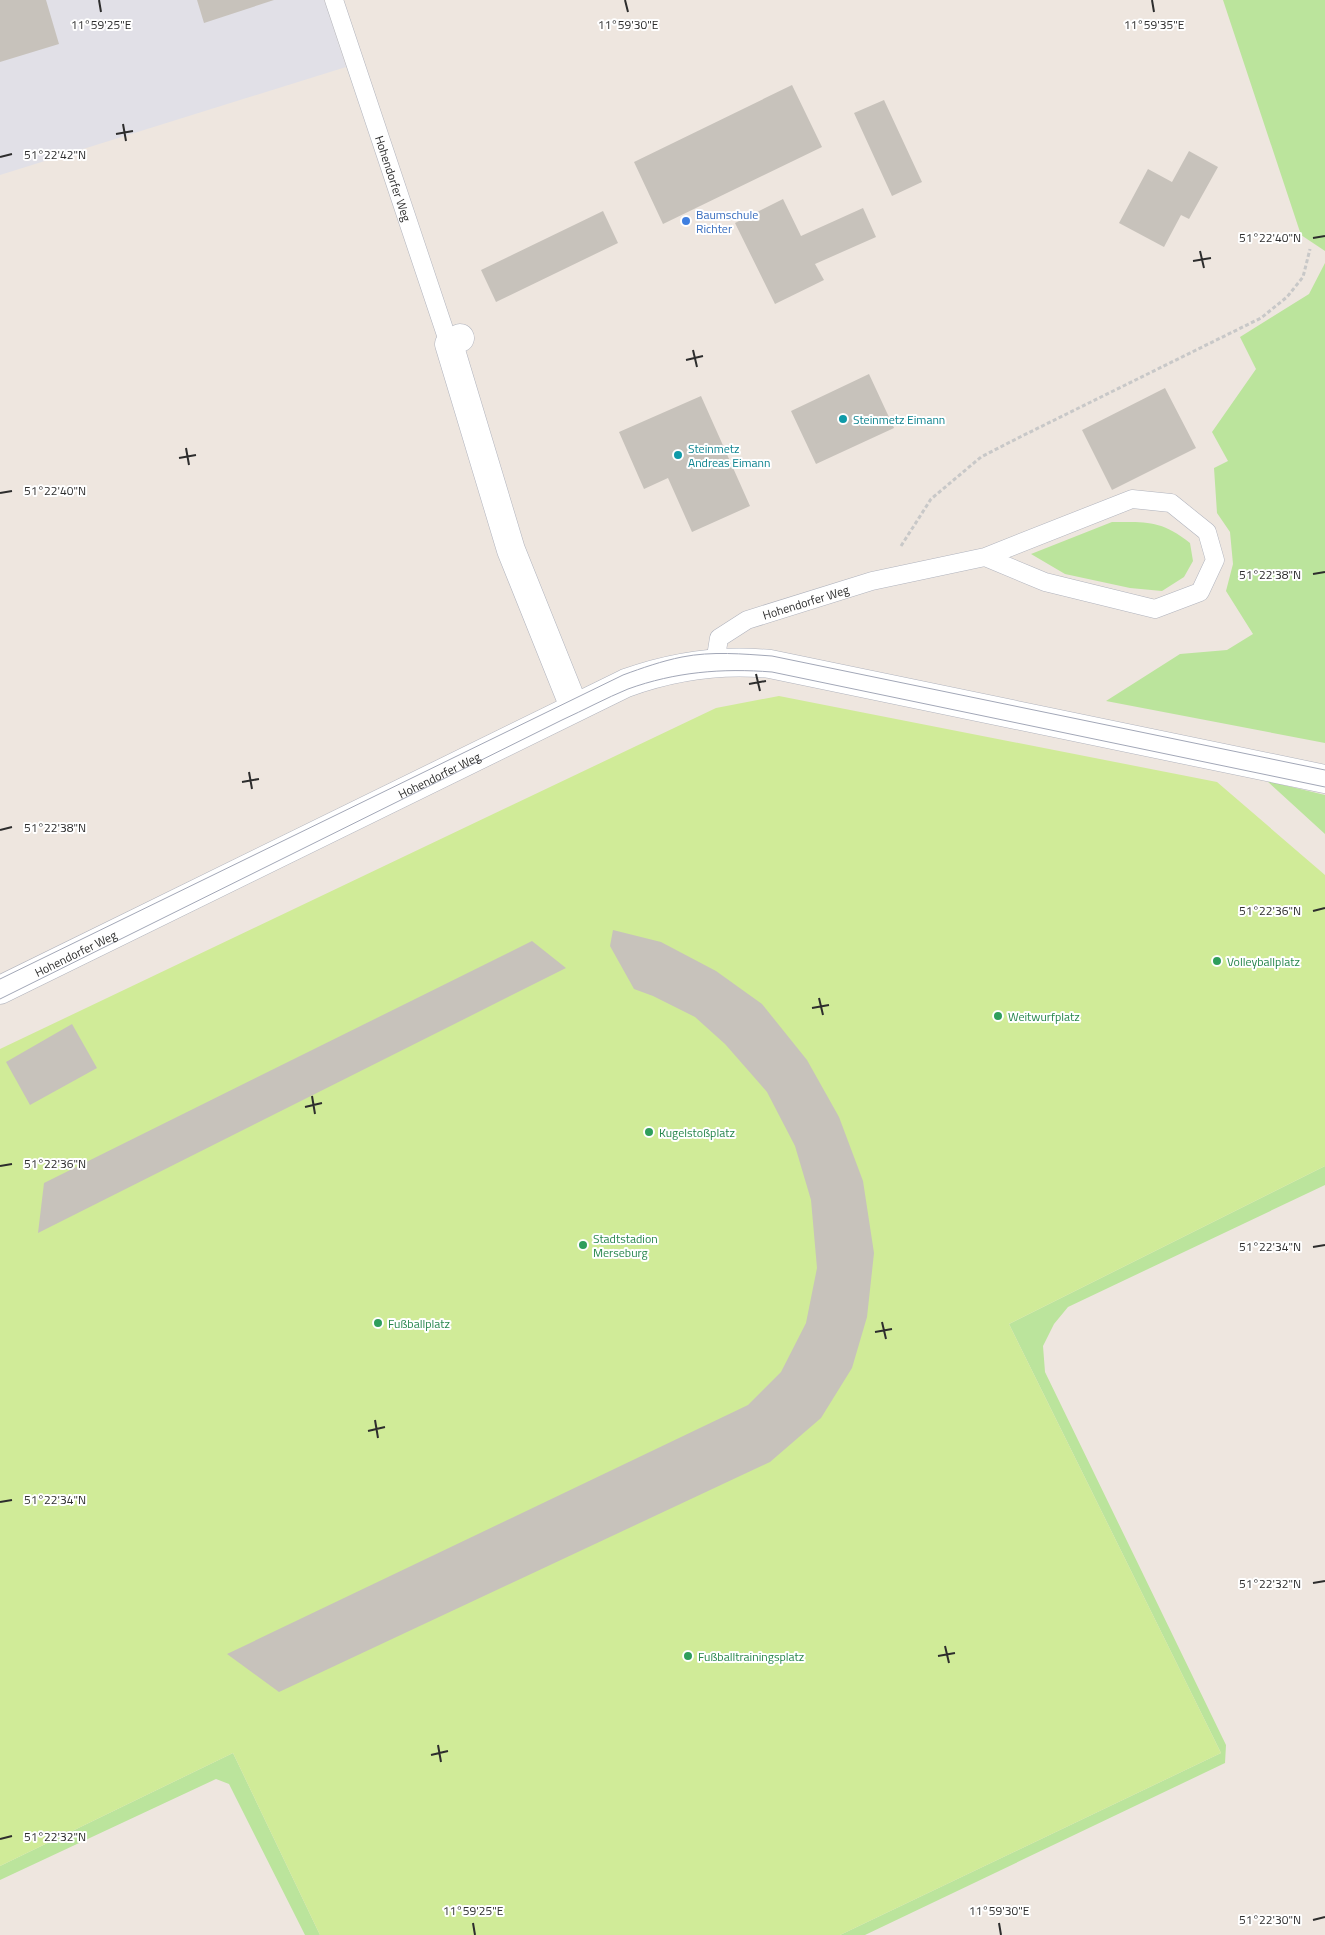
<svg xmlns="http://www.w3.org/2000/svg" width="1325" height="1935" font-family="'Titillium Web',sans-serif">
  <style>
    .industrial { fill: #e1e0e7 }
    .green { fill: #bbe49c }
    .pitch { fill: #d0eb98 }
    .building { fill: #c7c2bb }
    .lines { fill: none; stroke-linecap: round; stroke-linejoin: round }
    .lane-casing { stroke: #b0b3bd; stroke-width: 19 }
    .street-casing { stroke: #b0b3bd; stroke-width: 29 }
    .path { stroke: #c8c8c8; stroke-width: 3; stroke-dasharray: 4 2.5; stroke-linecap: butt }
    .lane { stroke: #fff; stroke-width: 18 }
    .street { stroke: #fff; stroke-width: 28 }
    .tram { stroke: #a2a7b7; stroke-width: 1 }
    .ticks { fill: none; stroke: #2d2d2d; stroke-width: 2 }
    .shop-dot { fill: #3f7fe0; stroke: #fff; stroke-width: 2 }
    .culture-dot { fill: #0f9aa8; stroke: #fff; stroke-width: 2 }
    .leisure-dot { fill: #2e9e5b; stroke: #fff; stroke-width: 2 }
    .labels { text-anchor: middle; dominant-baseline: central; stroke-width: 4; stroke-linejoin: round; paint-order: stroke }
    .street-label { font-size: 12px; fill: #2d2d2d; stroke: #fff }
    .shop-label { font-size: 12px; fill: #366cbe; stroke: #fff; text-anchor: start }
    .culture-label { font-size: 12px; fill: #0d838f; stroke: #fff; text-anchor: start }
    .leisure-label { font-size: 12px; fill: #27864d; stroke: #fff; text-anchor: start }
    .ticks-label { font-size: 12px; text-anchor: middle; fill: #2d2d2d; stroke: #fff; stroke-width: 4; stroke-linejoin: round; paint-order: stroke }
  </style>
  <rect width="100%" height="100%" fill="#eee6df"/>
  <path class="industrial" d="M 0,0 L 324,0 L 346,67 L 0,175 Z"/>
  <path class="green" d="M 1223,0 L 1325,0 L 1325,251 L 1301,235 Z
    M 1325,263 L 1325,743 L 1106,701 L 1180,654 L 1227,650 L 1253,634 L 1226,591 L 1233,564 L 1230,532 L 1217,513 L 1214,468 L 1228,461 L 1212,432 L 1256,369 L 1240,337 L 1309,294 Z
    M 1112,522 C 1147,522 1161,520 1190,543 L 1193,561 L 1184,577 L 1162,591 L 1130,588 L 1065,574 L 1031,554 Z
    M 1267,781 L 1325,795 L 1325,834 Z
    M 1325,1166 L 1325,1185 L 1068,1307 L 1054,1324 L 1043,1346 L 1045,1372 L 1226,1745 L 1225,1763 L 865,1935 L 840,1935 L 1221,1753 L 1009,1324 Z
    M 233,1753 L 320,1935 L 305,1935 L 229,1784 L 216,1779 L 0,1880 L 0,1866 Z"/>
  <path class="pitch" d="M 779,696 L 1217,782 L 1325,875 L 1325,1166 L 1009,1324 L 1221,1753 L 840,1935 L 320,1935 L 233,1753 L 0,1866 L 0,1049 L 716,708 Z"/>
  <path class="building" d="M 0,0 L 46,0 L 59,44 L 0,62 Z
    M 197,0 L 274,0 L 204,23 Z
    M 792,85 L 822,147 L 663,224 L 634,162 Z
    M 884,100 L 922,182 L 892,196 L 854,113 Z
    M 1189,151 L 1218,167 L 1189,219 L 1181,215 L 1164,247 L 1119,223 L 1148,169 L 1172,182 Z
    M 783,199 L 801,236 L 863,208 L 876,237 L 815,264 L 824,280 L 775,304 L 735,223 Z
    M 603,211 L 618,243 L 496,302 L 481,270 Z
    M 869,374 L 894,428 L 816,464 L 791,411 Z
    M 1165,388 L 1196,448 L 1112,490 L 1082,430 Z
    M 701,396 L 750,506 L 692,532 L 668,478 L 644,489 L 619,432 Z
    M 613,930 L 661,942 L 716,971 L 762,1004 L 807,1060 L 839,1117 L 863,1181 L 874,1253 L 867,1317 L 852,1368 L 821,1418 L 770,1462 L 279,1692 L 227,1654 L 748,1405 L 781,1372 L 806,1323 L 817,1268 L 811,1200 L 795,1146 L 767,1092 L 725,1044 L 695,1017 L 653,996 L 634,989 L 610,946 Z
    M 532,941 L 566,968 L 38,1233 L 44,1183 Z
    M 72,1024 L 97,1068 L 30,1105 L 6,1062 Z"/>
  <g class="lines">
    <g class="lane-casing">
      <g id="lane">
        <path id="s1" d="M 334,0 L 449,344"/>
        <path id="s2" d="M 715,663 L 719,638 L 747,620 L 872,581 L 985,557 L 1132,499 L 1171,503 L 1207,532 L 1215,560 L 1200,592 L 1155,609 L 1045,582 L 985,557"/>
      </g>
    </g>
    <g class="street-casing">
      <g id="street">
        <path d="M 460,338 L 449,344 L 511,550 L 574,707"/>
        <path id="s3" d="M 0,990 L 626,683 C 673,666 720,659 770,664 L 1325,779"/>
      </g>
    </g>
    <path class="path" d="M 901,546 L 931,499 L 981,457 L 1020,437 L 1261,318 L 1287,297 L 1303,277 L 1310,249"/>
    <use href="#lane" class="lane"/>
    <use href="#street" class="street"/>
    <path class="tram" d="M 0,979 L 623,675 C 642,668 662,661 682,657 C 712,651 743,654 772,656 L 1325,770
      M 0,999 L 562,720 C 584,710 606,698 628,689 C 675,672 722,668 772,672 L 1325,787"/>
  </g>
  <path class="ticks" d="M 99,0 L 101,12M 625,0 L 628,12M 1152,0 L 1154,12M 123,124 L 126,141M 116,134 L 133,131M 0,157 L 12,154M 1313,238 L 1325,236M 1200,251 L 1204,268M 1193,261 L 1211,258M 693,350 L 697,367M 686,360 L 703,356M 186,448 L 189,465M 179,458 L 196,455M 0,493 L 12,491M 1313,574 L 1325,572M 756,674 L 760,691M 749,684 L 766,681M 249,772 L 252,789M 242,782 L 259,779M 0,830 L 12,827M 1313,911 L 1325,908M 819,998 L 823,1015M 812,1008 L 829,1005M 312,1096 L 315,1114M 305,1107 L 322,1103M 0,1166 L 12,1164M 1313,1247 L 1325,1245M 882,1322 L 886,1339M 875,1332 L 892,1329M 375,1420 L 378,1438M 368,1431 L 385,1427M 0,1502 L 12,1500M 1313,1583 L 1325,1581M 945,1646 L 949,1663M 938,1656 L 955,1653M 438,1745 L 441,1762M 431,1755 L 448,1751M 0,1839 L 12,1836M 1313,1920 L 1325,1917M 473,1923 L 475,1935M 999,1923 L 1001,1935"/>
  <circle class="shop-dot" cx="686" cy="221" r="5"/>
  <g class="culture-dot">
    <circle cx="843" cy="419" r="5"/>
    <circle cx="678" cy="455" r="5"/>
  </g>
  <g class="leisure-dot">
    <circle cx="1217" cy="961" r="5"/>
    <circle cx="998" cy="1016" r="5"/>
    <circle cx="649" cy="1132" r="5"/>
    <circle cx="583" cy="1245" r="5"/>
    <circle cx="378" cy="1323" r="5"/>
    <circle cx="688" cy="1656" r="5"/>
  </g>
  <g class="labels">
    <g class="street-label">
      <text stroke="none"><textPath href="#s1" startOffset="188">Hohendorfer Weg</textPath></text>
      <text stroke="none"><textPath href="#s2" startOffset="120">Hohendorfer Weg</textPath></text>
      <text stroke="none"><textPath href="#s3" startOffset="489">Hohendorfer Weg</textPath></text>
      <text stroke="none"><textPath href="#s3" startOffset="84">Hohendorfer Weg</textPath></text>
    </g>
    <g class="shop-label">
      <text x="696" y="214">Baumschule<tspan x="696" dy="14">Richter</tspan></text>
    </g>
    <g class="culture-label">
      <text x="853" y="419">Steinmetz Eimann</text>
      <text x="688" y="448">Steinmetz<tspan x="688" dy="14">Andreas Eimann</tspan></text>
    </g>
    <g class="leisure-label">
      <text x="1227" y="961">Volleyballplatz</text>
      <text x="1008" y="1016">Weitwurfplatz</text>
      <text x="659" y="1132">Kugelstoßplatz</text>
      <text x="593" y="1238">Stadtstadion<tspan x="593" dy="14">Merseburg</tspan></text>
      <text x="388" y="1323">Fußballplatz</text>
      <text x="698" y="1656">Fußballtrainingsplatz</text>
    </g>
  </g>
  <g class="ticks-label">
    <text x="101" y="29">11°59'25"E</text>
    <text x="628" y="29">11°59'30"E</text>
    <text x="1154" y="29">11°59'35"E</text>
    <text x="55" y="159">51°22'42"N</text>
    <text x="1270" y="242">51°22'40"N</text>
    <text x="55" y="495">51°22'40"N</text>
    <text x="1270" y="579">51°22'38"N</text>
    <text x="55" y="832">51°22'38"N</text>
    <text x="1270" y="915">51°22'36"N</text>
    <text x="55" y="1168">51°22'36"N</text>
    <text x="1270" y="1251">51°22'34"N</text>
    <text x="55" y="1504">51°22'34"N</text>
    <text x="1270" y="1588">51°22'32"N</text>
    <text x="55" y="1841">51°22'32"N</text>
    <text x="473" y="1915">11°59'25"E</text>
    <text x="999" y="1915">11°59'30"E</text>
    <text x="1270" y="1924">51°22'30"N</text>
  </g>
</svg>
